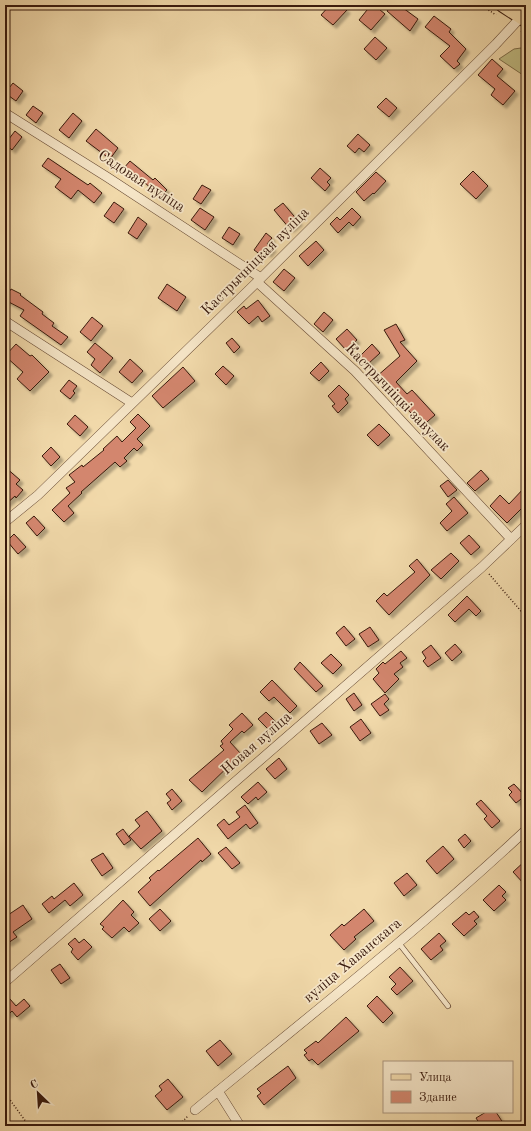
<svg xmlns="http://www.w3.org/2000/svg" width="531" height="1131" font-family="'Old Standard TT',serif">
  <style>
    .green { fill: #c1bd84; stroke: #7d6c48 }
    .building { fill: #d3866e; stroke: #391a0d; filter: url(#shadow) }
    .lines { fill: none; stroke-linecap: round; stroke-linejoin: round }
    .lane-casing { stroke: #674a34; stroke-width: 6 }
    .street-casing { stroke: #674a34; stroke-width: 10 }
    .primary-casing { stroke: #391a0d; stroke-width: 16 }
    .path { stroke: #391a0d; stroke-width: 1.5; stroke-dasharray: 1 2; stroke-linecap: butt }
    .lane { stroke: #f6e6c8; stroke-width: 4.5 }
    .street { stroke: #f6e6c8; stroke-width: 9 }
    .primary { stroke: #f1d9aa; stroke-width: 14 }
    .labels { text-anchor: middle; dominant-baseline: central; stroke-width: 3.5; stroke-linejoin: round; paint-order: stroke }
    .street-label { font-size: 15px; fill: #391a0d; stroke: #f6e6c8 }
  </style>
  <defs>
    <filter id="shadow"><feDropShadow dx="3.5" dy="3.5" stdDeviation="1" flood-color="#0004"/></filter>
  </defs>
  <rect width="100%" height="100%" fill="#f1d9aa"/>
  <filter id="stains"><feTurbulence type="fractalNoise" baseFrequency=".005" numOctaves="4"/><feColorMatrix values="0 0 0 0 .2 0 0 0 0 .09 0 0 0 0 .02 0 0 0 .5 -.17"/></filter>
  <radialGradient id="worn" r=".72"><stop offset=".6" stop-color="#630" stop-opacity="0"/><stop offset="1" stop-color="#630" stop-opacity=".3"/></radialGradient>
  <path class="green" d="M 521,48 L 526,49 L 526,77 L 499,59 L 514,49 Z"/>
  <path class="building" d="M 330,5 L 341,5 L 347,10 L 333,25 L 321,15 Z
    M 371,5 L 374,5 L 385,14 L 371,30 L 359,20 Z
    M 391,5 L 405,5 L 403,8 L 418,19 L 410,31 L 387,11 Z
    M 434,16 L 451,29 L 449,32 L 466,49 L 457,61 L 460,64 L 454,69 L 440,56 L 450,46 L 425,27 Z
    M 375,37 L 387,48 L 376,60 L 364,49 Z
    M 492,59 L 503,69 L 497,76 L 515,91 L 503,105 L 491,95 L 495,89 L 478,75 Z
    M 13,83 L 23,91 L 16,101 L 5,93 Z
    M 386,98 L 397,108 L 389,117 L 377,107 Z
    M 33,106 L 43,113 L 36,123 L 26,115 Z
    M 73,113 L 82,121 L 69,138 L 59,130 Z
    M 96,129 L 118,148 L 110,159 L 86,141 Z
    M 15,131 L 22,137 L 12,150 L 5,144 Z
    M 358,134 L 370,145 L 364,152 L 359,148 L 355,153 L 347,146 Z
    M 48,158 L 88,185 L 90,183 L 102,193 L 94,203 L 78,190 L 71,199 L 55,187 L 61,179 L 42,166 Z
    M 130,161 L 153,180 L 155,178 L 167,190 L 160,197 L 140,178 L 138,181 L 123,169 Z
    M 320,168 L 331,178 L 327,182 L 330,185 L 325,191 L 311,178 Z
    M 473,171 L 488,186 L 476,199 L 460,184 Z
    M 376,172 L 386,181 L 374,194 L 373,193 L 364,201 L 356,192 Z
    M 202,185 L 211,190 L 201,204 L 193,199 Z
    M 114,202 L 124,209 L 114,223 L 104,216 Z
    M 283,203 L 299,222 L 290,229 L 274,210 Z
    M 200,208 L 214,217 L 205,230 L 191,220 Z
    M 352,208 L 361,217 L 353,226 L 349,222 L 338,233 L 330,224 L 337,217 L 340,220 Z
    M 138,217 L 147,224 L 137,239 L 128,233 Z
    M 229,227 L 240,234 L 233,245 L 222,238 Z
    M 266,233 L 272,238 L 267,244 L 273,248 L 268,254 L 264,251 L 261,255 L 254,250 Z
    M 316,241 L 324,250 L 308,266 L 299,256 Z
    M 284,269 L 295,278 L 284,291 L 273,282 Z
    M 167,284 L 186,297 L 177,311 L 158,298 Z
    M 11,289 L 21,294 L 20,295 L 43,312 L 42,314 L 54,323 L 52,326 L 68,337 L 61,345 L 20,316 L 24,310 L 5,300 L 5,292 L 8,294 Z
    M 258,300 L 270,316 L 262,322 L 258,316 L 249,324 L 237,312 L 244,306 L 246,309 Z
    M 324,312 L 333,320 L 323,332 L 314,324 Z
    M 92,317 L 103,326 L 91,341 L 80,332 Z
    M 396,324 L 405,340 L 400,342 L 417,361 L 396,382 L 407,394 L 412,390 L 435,415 L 420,428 L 412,418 L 415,417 L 376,377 L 400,356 L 384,330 Z
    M 347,329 L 357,340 L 346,350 L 336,339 Z
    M 232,338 L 240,347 L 234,353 L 226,343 Z
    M 95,343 L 113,358 L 100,373 L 91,365 L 95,359 L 87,352 Z
    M 16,344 L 30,356 L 32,355 L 49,372 L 30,391 L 17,379 L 23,372 L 5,356 Z
    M 372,344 L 380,353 L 368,364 L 360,356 Z
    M 130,359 L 143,371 L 132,383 L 119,372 Z
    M 321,362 L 329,371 L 319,381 L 310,373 Z
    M 223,366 L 234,376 L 226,385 L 215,374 Z
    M 183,367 L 195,381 L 163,408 L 152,396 Z
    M 69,380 L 77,386 L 73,391 L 75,393 L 70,399 L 60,391 Z
    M 339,385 L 349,395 L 345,399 L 348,403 L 338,413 L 332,406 L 335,404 L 328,396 Z
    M 138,414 L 150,426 L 137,439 L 143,445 L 137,451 L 134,448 L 124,458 L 127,461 L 120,467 L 115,462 L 81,492 L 82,493 L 68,506 L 74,513 L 64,522 L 52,510 L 70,493 L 66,488 L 75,482 L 69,475 L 82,465 L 83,467 L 104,450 L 103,449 L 117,436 L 122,442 L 136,428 L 130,422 Z
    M 75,415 L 88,427 L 80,436 L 67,424 Z
    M 379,424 L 390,435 L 378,446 L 367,435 Z
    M 51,447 L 60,457 L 51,466 L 42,456 Z
    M 5,467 L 20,480 L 16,484 L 23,490 L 16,498 L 15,496 L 5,505 Z
    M 481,470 L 489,479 L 475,491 L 467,483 Z
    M 448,480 L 457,490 L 448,497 L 440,486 Z
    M 526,486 L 526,504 L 507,523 L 490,506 L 500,495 L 509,504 Z
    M 454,497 L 468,513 L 447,531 L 440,523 L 452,511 L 446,504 Z
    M 34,516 L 45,528 L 37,536 L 26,523 Z
    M 14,534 L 26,547 L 18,554 L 7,541 Z
    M 469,535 L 480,547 L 471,555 L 460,543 Z
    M 451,553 L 459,561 L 441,579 L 431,570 Z
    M 417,559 L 430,575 L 389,615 L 376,601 L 384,593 L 387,596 L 415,572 L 409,566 Z
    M 467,596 L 481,611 L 476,616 L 469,609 L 455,622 L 448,615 Z
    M 344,626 L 355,639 L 346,646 L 336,633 Z
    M 370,627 L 379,640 L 368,647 L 359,634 Z
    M 455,644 L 462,652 L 452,661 L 445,653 Z
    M 431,645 L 441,658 L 428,667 L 423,661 L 426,658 L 422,652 Z
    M 401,651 L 407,658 L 400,663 L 403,667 L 394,674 L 399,679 L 385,693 L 373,679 L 379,673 L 376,669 L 383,662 L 385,664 Z
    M 331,654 L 342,665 L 333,674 L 321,663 Z
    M 300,662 L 323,686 L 316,692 L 294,669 Z
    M 272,680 L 297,706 L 290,713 L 274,697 L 269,701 L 260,692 Z
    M 354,693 L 362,705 L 354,711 L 346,699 Z
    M 385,694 L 389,699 L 384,704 L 389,710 L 380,716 L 371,704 Z
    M 266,712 L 277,723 L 270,731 L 258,719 Z
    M 242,713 L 253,725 L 244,733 L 242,731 L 230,742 L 241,754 L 202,792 L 189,780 L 224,750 L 220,746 L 223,744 L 221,741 L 233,729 L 229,725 Z
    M 361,719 L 371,733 L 360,741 L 350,727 Z
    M 322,723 L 332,735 L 319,744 L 310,731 Z
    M 279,758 L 287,769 L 275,779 L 266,769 Z
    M 258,782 L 267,792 L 258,800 L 256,797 L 248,804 L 241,797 Z
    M 514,784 L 525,796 L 516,803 L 509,795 L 512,792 L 508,788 Z
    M 172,789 L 182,801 L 172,810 L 167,803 L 171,800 L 166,794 Z
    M 481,800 L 500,821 L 492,828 L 484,819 L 487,816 L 476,804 Z
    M 245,805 L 258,823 L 250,829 L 246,824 L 228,839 L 217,825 L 224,819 L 229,825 L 240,817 L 236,812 Z
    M 147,811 L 162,831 L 141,849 L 129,836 L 140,826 L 135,820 Z
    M 123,829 L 131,840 L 124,845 L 116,834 Z
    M 465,834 L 471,841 L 464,848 L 458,840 Z
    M 198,838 L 211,854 L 202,862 L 201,860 L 150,906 L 138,892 L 151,880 L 149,878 L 158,870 L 159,871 Z
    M 443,846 L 454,859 L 437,874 L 426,861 Z
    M 226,847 L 240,863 L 232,869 L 218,853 Z
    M 103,853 L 113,868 L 102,876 L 91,860 Z
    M 526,860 L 526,886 L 513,872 Z
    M 407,873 L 417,885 L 404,896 L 394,883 Z
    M 74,883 L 83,895 L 70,906 L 65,900 L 49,913 L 42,904 L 52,896 L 54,899 Z
    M 499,885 L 506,892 L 502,896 L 506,900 L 494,911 L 483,900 Z
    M 123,900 L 134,912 L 131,915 L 139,923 L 129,932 L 124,927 L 112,938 L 102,929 L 104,927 L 100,924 Z
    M 23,905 L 32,919 L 13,932 L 17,937 L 8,943 L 5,939 L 5,917 Z
    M 160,909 L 171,921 L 160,931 L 149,919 Z
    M 364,909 L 374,921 L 354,937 L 356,939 L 344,950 L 330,935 L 342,924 L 344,926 Z
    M 474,911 L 479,917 L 474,921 L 477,924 L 464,936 L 452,924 L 466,912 L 469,915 Z
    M 439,933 L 446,941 L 440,946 L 443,950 L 431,960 L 421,949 Z
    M 75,938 L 79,943 L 84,939 L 92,947 L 78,960 L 71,952 L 73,949 L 68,944 Z
    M 60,964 L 70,978 L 61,984 L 51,970 Z
    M 400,967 L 413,981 L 397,995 L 391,989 L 396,984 L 389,977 Z
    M 377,996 L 393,1013 L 383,1023 L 367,1006 Z
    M 10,999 L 16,1006 L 24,999 L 30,1006 L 17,1017 L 12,1011 L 8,1015 L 5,1011 L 5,1004 Z
    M 346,1017 L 359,1031 L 318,1065 L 312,1059 L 309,1061 L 304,1055 L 307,1053 L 304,1050 L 316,1041 L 318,1043 Z
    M 220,1040 L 232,1054 L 218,1066 L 206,1051 Z
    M 288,1066 L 296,1078 L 264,1105 L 257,1096 L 261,1093 L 257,1089 Z
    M 168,1079 L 183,1097 L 167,1110 L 155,1096 L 162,1090 L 159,1086 Z
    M 486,1112 L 496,1112 L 505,1126 L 481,1126 L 476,1118 Z"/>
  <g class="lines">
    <g class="lane-casing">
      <path id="lane" d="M 398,942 L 448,1006"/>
    </g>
    <g class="street-casing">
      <path id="street" d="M 5,113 L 107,177 L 261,278
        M 257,282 L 355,371 L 511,539
        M 5,321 L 132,403
        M 5,522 L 38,495 L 257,282 L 496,44 L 521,17
        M 5,982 L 482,567 L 526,525
        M 218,1091 L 240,1126
        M 195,1110 C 307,1018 420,929 526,830"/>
    </g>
    <g class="primary-casing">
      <path id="primary" d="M 503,5 L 526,20"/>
    </g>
    <path class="path" d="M 481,5 L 496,15
      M 521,31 L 526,34
      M 489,574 L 526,617
      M 5,1093 L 29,1126
      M 178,1126 L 188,1116"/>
    <use href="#lane" class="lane"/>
    <use href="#street" class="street"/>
    <use href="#primary" class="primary"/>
  </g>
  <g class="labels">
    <g class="street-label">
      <text transform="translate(141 182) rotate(33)">Садовая вуліца</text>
      <text transform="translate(256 262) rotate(-45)">Кастрычніцкая вуліца</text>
      <text transform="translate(397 398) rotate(46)">Кастрычніцкі завулак</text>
      <text transform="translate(257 744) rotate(-41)">Новая вуліца</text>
      <text transform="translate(353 961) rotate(-40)">вуліца Хаванскага</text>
    </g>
  </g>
  <rect width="531" height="1131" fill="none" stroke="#f1d9aa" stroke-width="20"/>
  <rect x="6" y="6" width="519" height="1119" fill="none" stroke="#391a0d" stroke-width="2"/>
  <rect x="10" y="10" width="511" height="1111" fill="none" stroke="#391a0d"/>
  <rect x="383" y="1061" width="130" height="52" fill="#f6e6c8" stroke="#aa947d"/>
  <rect x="391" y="1074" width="20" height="6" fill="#f1d9aa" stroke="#aa947d"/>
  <text x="419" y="1081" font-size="12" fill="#391a0d">Улица</text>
  <rect x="391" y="1091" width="20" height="12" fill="#d3866e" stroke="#aa947d"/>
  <text x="419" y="1101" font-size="12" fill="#391a0d">Здание</text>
  <g transform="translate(38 1093) rotate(335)" stroke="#f6e6c8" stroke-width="3" paint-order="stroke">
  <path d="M0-3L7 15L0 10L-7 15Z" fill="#391a0d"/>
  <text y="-6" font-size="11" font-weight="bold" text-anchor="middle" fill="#391a0d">С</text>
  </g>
  <rect width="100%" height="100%" filter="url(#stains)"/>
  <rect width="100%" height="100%" fill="url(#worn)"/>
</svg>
